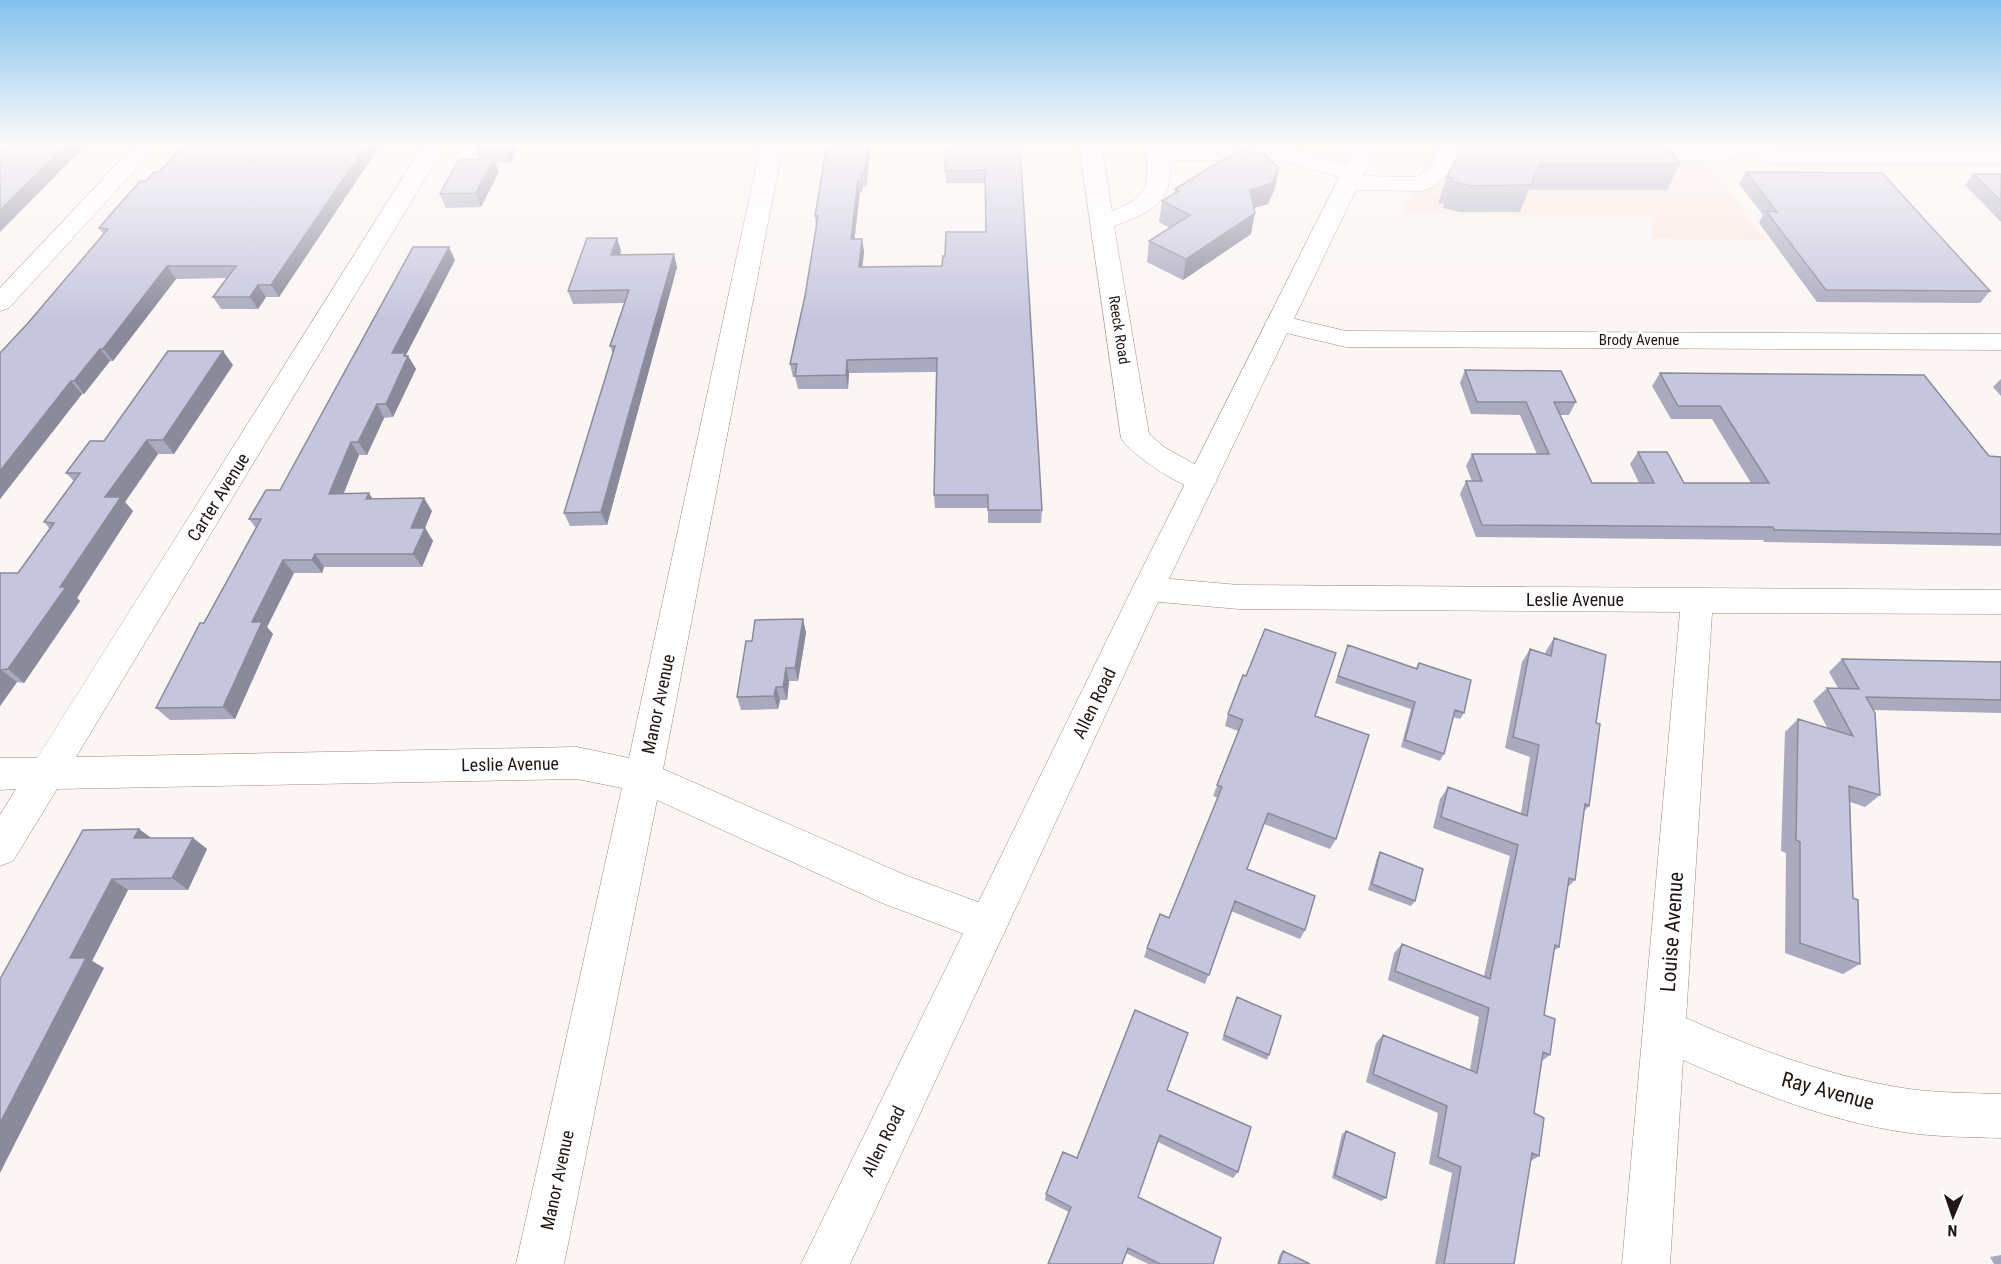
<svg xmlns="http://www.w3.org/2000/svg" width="2001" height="1264" font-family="'Roboto Condensed',sans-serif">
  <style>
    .built { fill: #fde7df }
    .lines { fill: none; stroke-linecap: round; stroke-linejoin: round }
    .minor-casing { stroke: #a2887e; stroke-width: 1 }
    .major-casing { stroke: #a2887e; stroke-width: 1 }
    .minor { fill: #fff; fill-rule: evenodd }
    .major { fill: #fff; fill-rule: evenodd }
    .wall { fill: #aaa9bf }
    .shaded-wall { fill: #8b8a9b }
    .building { fill: #c6c5de; stroke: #8b8a9b; stroke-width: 1.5 }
    .labels { text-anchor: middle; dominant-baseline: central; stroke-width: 6; stroke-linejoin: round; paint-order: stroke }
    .far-street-label { font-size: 15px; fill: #211714; stroke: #fff }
    .street-label { font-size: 18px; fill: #211714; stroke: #fff }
    .near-street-label { font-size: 21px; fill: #211714; stroke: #fff }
  </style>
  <rect width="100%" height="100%" fill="#fbf5f3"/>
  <path class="built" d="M 1433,144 L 1735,144 L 1702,155 L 1765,240 L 1652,239 L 1653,217 L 1402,214 Z"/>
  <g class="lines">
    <g class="minor-casing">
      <path id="minor" d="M 136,144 L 159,144 L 9,308 L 0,311 L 0,288 Z
        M 424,144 L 446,144 L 76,757 L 577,747 L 629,758 L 761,144 L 783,144 L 663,769 L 905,875 L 1002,911 L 1008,924 L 1002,937 L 988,943 L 882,903 L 657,800 L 564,1264 L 516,1264 L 622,788 L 577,779 L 57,789 L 13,861 L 0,866 L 0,815 L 16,789 L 0,790 L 0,758 L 37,758 Z
        M 1079,144 L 1101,144 L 1112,211 C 1154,195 1147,183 1146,144 L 1168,144 L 1168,147 L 1276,148 L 1276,144 L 1298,144 L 1297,151 L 1361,169 L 1364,174 L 1362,176 L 1417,177 L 1431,167 L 1442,144 L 1464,144 C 1454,165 1446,185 1422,191 L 1348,190 L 1340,188 L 1337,183 L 1342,178 L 1285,161 L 1169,160 C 1175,202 1150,213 1114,226 L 1149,434 L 1164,447 L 1212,474 L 1217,481 L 1212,488 C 1207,490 1204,491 1199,490 C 1179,486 1131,455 1121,438 Z
        M 1724,144 L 1755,144 L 1773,150 L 2001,150 L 2001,164 L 1770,164 L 1743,154 L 1717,162 L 1641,159 L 1633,158 L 1630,153 L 1633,148 L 1641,147 L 1716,148 L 1726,146 Z
        M 1278,315 L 1346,331 L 2001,334 L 2001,350 L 1346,347 L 1269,329 L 1265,323 L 1269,317 Z
        M 1148,577 L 1239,585 L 2001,590 L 2001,614 L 1712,613 L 1686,1018 C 1757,1050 1831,1077 1909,1089 C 1940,1093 1970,1093 2001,1094 L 2001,1138 C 1970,1137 1940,1137 1910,1133 C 1830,1122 1756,1092 1683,1060 L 1670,1264 L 1622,1264 L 1680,612 L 1239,609 L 1148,601 L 1137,598 L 1132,589 L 1137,580 Z"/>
    </g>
    <g class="major-casing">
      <path id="major" d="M 1356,144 L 1378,144 L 1164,589 L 850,1264 L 801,1264 L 1132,589 Z"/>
    </g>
    <use href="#minor" class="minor"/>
    <use href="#major" class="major"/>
  </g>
  <path class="wall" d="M 381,144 L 279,297 L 266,297 L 258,309 L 221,309 L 213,297 L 227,278 L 176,279 L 113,361 L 110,361 L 84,394 L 82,394 L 0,499 L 28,323 L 104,235 L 99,228 L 146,181 L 159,172 Z
    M 520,144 L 511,162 L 495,162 L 499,172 L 481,207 L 446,208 L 440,194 L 480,159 L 476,148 Z
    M 827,144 L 871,144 L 866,187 L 863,186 L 862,193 L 860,192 L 854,239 L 862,239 L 864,252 L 862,267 L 942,266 L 945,256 L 986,232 L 985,183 L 946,183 L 945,171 L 1020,144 L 1042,510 L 1041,523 L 988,523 L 988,508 L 935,508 L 934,495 L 936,372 L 849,373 L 848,389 L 798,389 L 795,377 L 793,377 L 790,364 L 805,296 L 816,226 L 815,216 Z
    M 1463,144 L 1680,164 L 1667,190 L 1529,190 L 1520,212 L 1461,212 L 1443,208 L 1444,204 L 1438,203 L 1447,177 Z
    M 1279,168 L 1275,188 L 1268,204 L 1254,208 L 1251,234 L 1183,280 L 1147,262 L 1149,241 L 1170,228 L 1159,222 L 1162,201 L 1175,193 L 1175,189 Z
    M 1746,172 L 1990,291 L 1980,303 L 1817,302 L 1759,223 L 1763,215 L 1739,184 Z
    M 1973,174 L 2001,174 L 2001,222 L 1965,185 Z
    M 617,238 L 621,251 L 620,254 L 677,267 L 607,525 L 570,526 L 564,513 L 613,354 L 610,346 L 624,303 L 573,304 L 568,291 Z
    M 455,260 L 406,355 L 408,356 L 416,369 L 393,417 L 384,418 L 367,455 L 359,455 L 344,493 L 432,511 L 425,528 L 433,541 L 422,567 L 324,567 L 322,573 L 294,573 L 267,627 L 273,634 L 235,719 L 170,720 L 156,708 L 256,528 L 249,519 L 280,490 Z
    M 233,365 L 174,454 L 158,454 L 125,502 L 133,511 L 77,598 L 80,601 L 24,683 L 17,682 L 0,706 L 0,573 L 18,573 L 50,529 L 44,522 L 74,481 L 66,473 L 104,441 Z
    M 1465,370 L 1576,402 L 1569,415 L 1560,415 L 1592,483 L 1639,483 L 1630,464 L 1638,452 L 1684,483 L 1751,483 L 1712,419 L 1671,419 L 1652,386 L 1660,373 L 1989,456 L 2001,457 L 2001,546 L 1764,542 L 1763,540 L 1476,537 L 1460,494 L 1466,481 L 1472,481 L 1466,466 L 1472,454 L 1537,454 L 1520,415 L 1471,414 L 1460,383 Z
    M 2001,379 L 2001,396 L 1993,387 Z
    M 803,619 L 806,633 L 798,681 L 789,681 L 787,700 L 780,700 L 778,709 L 741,710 L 737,697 L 752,641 Z
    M 1554,638 L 1596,723 L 1589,806 L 1584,811 L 1575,880 L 1567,888 L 1559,947 L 1554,951 L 1544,1015 L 1550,1055 L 1542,1061 L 1534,1113 L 1539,1156 L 1531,1161 L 1514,1264 L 1435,1264 L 1452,1173 L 1429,1164 L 1438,1113 L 1366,1082 L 1376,1043 L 1383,1035 L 1470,1070 L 1479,1017 L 1388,980 L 1394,953 L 1402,944 L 1484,976 L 1510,856 L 1433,828 L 1440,799 L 1448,787 L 1521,813 L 1530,757 L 1505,748 L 1522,662 L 1530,649 L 1545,654 L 1546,651 Z
    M 1348,645 L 1416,668 L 1419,663 L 1464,713 L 1460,719 L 1453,717 L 1444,754 L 1440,761 L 1401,747 L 1411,709 L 1335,683 Z
    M 1842,659 L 1999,662 L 2001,660 L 2001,713 L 1874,710 L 1880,795 L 1865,807 L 1850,802 L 1853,898 L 1860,964 L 1843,974 L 1785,953 L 1786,853 L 1781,851 L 1785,732 L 1798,719 L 1828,729 L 1813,701 L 1827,688 L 1838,688 L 1829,672 Z
    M 1228,714 L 1315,716 L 1336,839 L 1330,849 L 1264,824 L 1247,869 L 1305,930 L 1300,939 L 1231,911 L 1205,984 L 1144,957 L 1147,948 L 1169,918 L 1218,798 L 1213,796 L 1238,731 L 1225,726 Z
    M 139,829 L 151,838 L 193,838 L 207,849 L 188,890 L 128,890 L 92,961 L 104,968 L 0,979 Z
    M 1380,852 L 1415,901 L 1411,906 L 1368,890 L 1377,858 Z
    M 1237,997 L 1269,1055 L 1267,1060 L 1222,1040 Z
    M 1167,1090 L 1238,1172 L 1233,1178 L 1158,1142 L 1138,1197 L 1213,1264 L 1148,1264 L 1126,1253 L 1069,1212 L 1045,1200 L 1046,1194 Z
    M 1346,1131 L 1386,1198 L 1381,1201 L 1332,1178 L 1342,1134 Z
    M 1283,1251 L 1310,1264 L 1277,1264 L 1280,1254 Z
    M 2001,1255 L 2001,1264 L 1994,1264 L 1990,1257 Z"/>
  <path class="shaded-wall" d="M 67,144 L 87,144 L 0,232 L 0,210 Z
    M 367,144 L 381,144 L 279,297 L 271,285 Z
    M 508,144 L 520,144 L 511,162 L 506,148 Z
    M 868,144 L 871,144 L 866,187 L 864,174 Z
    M 493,159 L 499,172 L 481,207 L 476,193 Z
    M 1279,168 L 1275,188 L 1268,204 L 1246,210 L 1250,190 Z
    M 861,174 L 863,186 L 862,193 L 861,180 Z
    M 858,180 L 860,192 L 853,252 L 851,239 Z
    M 1255,213 L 1251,234 L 1183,280 L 1186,259 Z
    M 617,238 L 621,251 L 616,268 L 611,255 Z
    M 862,239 L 864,252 L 861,280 L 859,267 Z
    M 449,247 L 455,260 L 406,355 L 407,358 L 408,356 L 416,369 L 393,417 L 386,404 L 392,353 Z
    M 674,254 L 677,267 L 607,525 L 601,512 Z
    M 167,266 L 176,279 L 113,361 L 103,349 Z
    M 258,285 L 266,297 L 258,309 L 250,297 Z
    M 100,349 L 110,361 L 84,394 L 74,381 Z
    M 223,351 L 233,365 L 174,454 L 163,440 Z
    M 847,360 L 849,373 L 848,389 L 846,375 Z
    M 71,381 L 82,394 L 0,499 L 0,471 Z
    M 377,404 L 384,418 L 367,455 L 358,442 Z
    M 147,440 L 158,454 L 125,502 L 133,511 L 77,598 L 80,601 L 24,683 L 8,669 L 60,587 L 105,497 Z
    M 351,442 L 359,455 L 338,507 L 329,494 Z
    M 369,493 L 377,506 L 366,499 Z
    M 424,498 L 432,511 L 419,541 L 411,528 Z
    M 425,528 L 433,541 L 422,567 L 413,554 Z
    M 315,554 L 324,567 L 322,573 L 312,560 Z
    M 283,560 L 294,573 L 267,627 L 273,634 L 235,719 L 223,707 L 252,622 Z
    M 803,619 L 806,633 L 798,681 L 795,668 Z
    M 786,668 L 789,681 L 787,700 L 783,687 Z
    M 0,669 L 17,682 L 0,706 Z
    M 776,687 L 780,700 L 778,709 L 774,696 Z
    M 139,829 L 155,841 L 134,838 Z
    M 193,838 L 207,849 L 188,890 L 172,878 Z
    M 112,879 L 128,890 L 92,961 L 104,968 L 0,1173 L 0,1123 L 70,958 Z"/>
  <path class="building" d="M 0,144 L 67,144 L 0,210 Z
    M 184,144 L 367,144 L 271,285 L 258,285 L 250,297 L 213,297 L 236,266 L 167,266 L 103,349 L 100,349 L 74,381 L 71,381 L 0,471 L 0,353 L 28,323 L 108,229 L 99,228 L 140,181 L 146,181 L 154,172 L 159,172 Z
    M 479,144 L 508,144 L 506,148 L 476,148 Z
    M 827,144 L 868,144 L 864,174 L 861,174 L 861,180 L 858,180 L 851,239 L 862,239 L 859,267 L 942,266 L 943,256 L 945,256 L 946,232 L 986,232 L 985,170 L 945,171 L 946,144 L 1020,144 L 1042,510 L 988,510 L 988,495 L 934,495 L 937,358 L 847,360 L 846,375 L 795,376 L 797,364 L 790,364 L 805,296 L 818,216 L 815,216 Z
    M 1463,144 L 1666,144 L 1680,164 L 1540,164 L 1531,185 L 1471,186 L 1452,181 L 1453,178 L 1447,177 Z
    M 1240,149 L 1265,155 L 1279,168 L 1272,183 L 1250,190 L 1255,213 L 1186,259 L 1149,241 L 1190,215 L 1162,201 L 1179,191 L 1175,189 Z
    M 459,159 L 493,159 L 476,193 L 440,194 Z
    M 1746,172 L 1882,173 L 1990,291 L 1826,290 L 1766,211 L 1777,212 Z
    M 1973,174 L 2001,174 L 2001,201 Z
    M 587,238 L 617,238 L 611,255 L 674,254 L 601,512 L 564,513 L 615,346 L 610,346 L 629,290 L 568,291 Z
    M 413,247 L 449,247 L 392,353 L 405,353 L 404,356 L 408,356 L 386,404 L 377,404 L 358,442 L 351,442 L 329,494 L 369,493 L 366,499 L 424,498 L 411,528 L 425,528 L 413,554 L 315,554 L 312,560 L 283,560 L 252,622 L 262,622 L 223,707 L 156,708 L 200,623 L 204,623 L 261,519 L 249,519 L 266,490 L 280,490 Z
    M 168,351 L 223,351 L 163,440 L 147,440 L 105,497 L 121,497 L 60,587 L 66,587 L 8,669 L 0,670 L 0,573 L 18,573 L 54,523 L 44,522 L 80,473 L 66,473 L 90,441 L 104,441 Z
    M 1465,370 L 1561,371 L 1576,402 L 1554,402 L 1592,483 L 1654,483 L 1638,452 L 1667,452 L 1684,483 L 1769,483 L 1720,406 L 1678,406 L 1660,373 L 1924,375 L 1989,456 L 2001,457 L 2001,534 L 1774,530 L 1773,527 L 1482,525 L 1466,481 L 1482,481 L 1472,454 L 1549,454 L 1526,402 L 1477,402 Z
    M 803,619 L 795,668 L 786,668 L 783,687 L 776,687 L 774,696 L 737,697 L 746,641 L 752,641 L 755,620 Z
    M 1265,629 L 1336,653 L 1315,716 L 1369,735 L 1336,839 L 1268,813 L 1247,869 L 1315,896 L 1305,930 L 1235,901 L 1209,975 L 1147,948 L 1160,914 L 1169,918 L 1222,787 L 1217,785 L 1243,720 L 1228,714 L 1243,675 L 1246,676 Z
    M 1554,638 L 1606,655 L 1596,723 L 1600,724 L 1589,806 L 1585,804 L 1575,880 L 1569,878 L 1559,947 L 1555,945 L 1544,1015 L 1555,1019 L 1550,1055 L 1543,1052 L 1534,1113 L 1544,1118 L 1539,1156 L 1532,1153 L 1514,1264 L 1444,1264 L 1461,1167 L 1438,1157 L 1447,1106 L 1373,1074 L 1383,1035 L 1477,1073 L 1489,1008 L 1395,971 L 1402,944 L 1490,979 L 1518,845 L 1441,817 L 1448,787 L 1527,816 L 1539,745 L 1513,737 L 1530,649 L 1551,656 Z
    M 1348,645 L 1417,669 L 1419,663 L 1471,680 L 1464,713 L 1455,710 L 1444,754 L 1405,740 L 1415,702 L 1338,676 Z
    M 1842,659 L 2001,662 L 2001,700 L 1866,697 L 1875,713 L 1880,795 L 1849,786 L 1853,898 L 1858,900 L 1860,964 L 1800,943 L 1800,842 L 1796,840 L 1798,719 L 1853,736 L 1827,688 L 1859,689 Z
    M 139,829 L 134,838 L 193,838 L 172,878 L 112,879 L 70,958 L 86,958 L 0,1123 L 0,979 L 83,830 Z
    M 1380,852 L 1423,869 L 1415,901 L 1372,884 Z
    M 1237,997 L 1281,1016 L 1269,1055 L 1224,1035 Z
    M 1135,1010 L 1188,1033 L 1167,1090 L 1251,1127 L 1238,1172 L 1160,1135 L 1138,1197 L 1221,1238 L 1213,1264 L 1160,1264 L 1128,1248 L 1122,1264 L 1048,1264 L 1071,1207 L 1046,1194 L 1063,1152 L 1077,1158 Z
    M 1346,1131 L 1395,1153 L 1386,1198 L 1335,1175 Z
    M 1283,1251 L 1310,1264 L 1279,1264 Z"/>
  <linearGradient id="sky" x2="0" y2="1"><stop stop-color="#83c1ed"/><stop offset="0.45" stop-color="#fdfafa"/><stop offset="1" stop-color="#fdfafa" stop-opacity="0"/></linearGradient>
  <rect width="2001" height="321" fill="url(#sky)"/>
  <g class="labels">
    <g class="far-street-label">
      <text transform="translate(1119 330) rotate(81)">Reeck Road</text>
      <text x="1639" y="340">Brody Avenue</text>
    </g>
    <g class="street-label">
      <text transform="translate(218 497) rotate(-58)">Carter Avenue</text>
      <text x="1575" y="599">Leslie Avenue</text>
      <text transform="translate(1094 703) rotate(-64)">Allen Road</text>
      <text transform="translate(658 704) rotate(-78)">Manor Avenue</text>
      <text transform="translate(510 764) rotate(-1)">Leslie Avenue</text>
      <text transform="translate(883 1141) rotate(-64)">Allen Road</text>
      <text transform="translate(557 1180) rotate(-78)">Manor Avenue</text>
    </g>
    <g class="near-street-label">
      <text transform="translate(1672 932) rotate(-86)">Louise Avenue</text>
      <text transform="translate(1828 1091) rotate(15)">Ray Avenue</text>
    </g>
  </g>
  <g transform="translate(1953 1216) rotate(182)" stroke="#ffffff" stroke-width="4.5" paint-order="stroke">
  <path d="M0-4.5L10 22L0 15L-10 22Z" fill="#211714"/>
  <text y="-9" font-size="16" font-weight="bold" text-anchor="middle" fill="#211714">N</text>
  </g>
</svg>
